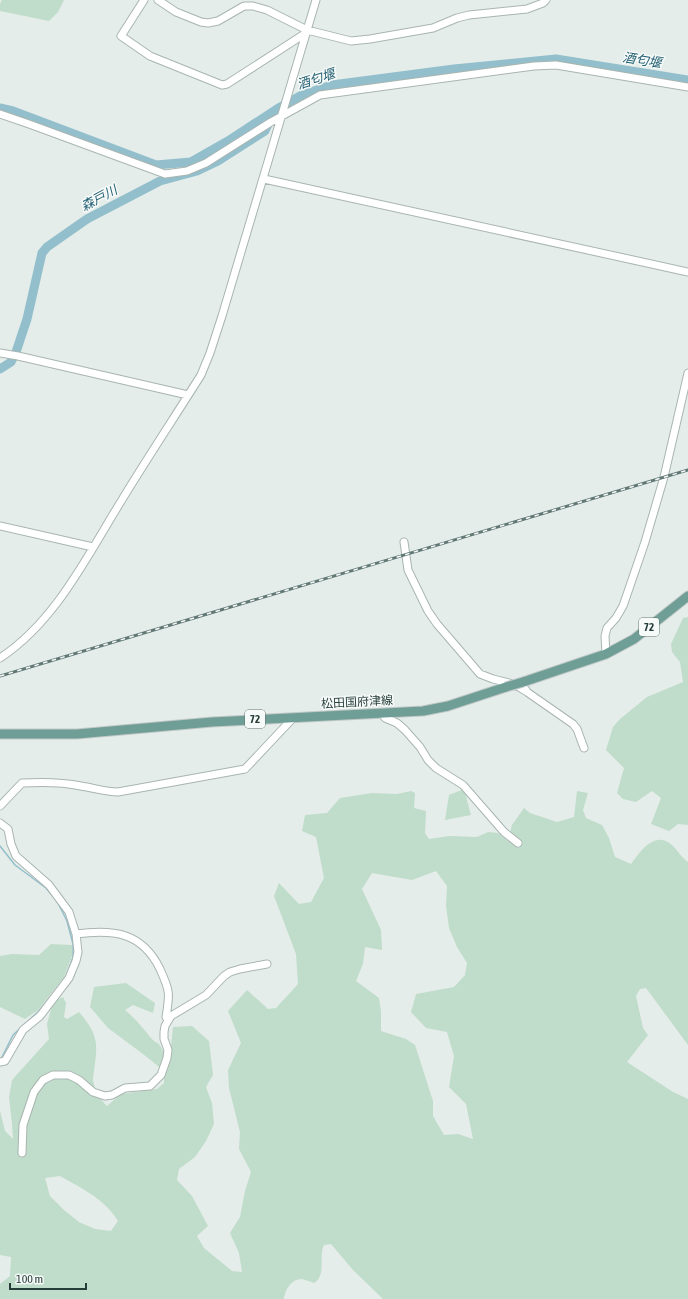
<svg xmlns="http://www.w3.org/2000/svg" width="688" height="1299" font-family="'Asap Condensed','Noto Sans JP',sans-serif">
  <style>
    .green { fill: #c0dcca; fill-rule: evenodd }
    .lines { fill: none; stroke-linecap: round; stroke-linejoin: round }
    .stream { stroke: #93bfcc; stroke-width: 1.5 }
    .river { stroke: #93bfcc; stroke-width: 9 }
    .minor-casing { stroke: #a8b5b1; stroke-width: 9 }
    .major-casing { stroke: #c2c9c8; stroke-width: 11 }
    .minor { stroke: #fff; stroke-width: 7 }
    .major { stroke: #6e9e95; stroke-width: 9 }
    .rail-casing { stroke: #617874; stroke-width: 3 }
    .rail { stroke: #f6faf8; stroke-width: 1.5; stroke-dasharray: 4.5; stroke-linecap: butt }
    .major-bridge-casing { stroke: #c2c9c8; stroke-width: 11; stroke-linecap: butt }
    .major-bridge { stroke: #6e9e95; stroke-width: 9 }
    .labels { text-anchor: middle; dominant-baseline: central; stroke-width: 3; stroke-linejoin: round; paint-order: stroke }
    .shield { fill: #f6faf8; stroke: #647672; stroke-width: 1 }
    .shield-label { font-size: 11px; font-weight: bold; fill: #263d39 }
    .street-label { font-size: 12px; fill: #263d39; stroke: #f6faf8 }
    .water-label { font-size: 13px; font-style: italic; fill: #256174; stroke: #f6faf8 }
  </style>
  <rect width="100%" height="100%" fill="#e5edea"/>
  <path class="green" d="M 2,0 L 64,0 L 58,12 L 49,21 L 0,11 L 0,4 Z
    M 688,617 L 688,825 L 678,824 L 669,831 L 651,824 L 661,798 L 652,791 L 636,802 L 623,799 L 617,793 L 624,768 L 606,750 L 613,727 L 620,719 L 647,697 L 683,682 L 680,662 L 672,652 L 671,644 L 683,618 Z
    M 464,789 L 471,815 L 445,820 L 449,795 Z
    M 411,791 L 415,793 L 414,808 L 426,811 L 425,833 L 429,839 L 449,836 L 477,837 L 488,832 L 498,833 L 508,841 L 512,825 L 524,808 L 530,813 L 557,822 L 574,817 L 577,791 L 588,793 L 583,810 L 586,818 L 602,825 L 609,838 L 615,857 L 631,864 C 641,851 655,829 673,846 C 678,851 682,858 688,862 L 688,1045 L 646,988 L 640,989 L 636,996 L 643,1028 L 648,1035 L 627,1062 L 673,1092 L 688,1099 L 688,1299 L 383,1299 L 353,1270 L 331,1244 L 324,1245 C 318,1257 327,1275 314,1283 C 311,1282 306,1280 302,1279 C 291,1279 285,1290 284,1299 L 0,1299 L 0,1284 L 10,1276 L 11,1257 L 0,1255 L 0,1111 L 5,1131 L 13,1139 L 12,1124 L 9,1097 L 12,1080 L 49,1039 L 47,1024 L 53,1002 L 63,997 L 66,1003 L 64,1017 L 67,1019 L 79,1012 C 87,1021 95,1032 96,1044 C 97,1056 94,1068 93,1079 C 93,1087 101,1101 107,1106 L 121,1094 L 157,1089 L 164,1083 L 164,1075 L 158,1066 L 143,1054 L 108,1028 L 90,1007 L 94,987 L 126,983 L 155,1003 L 153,1013 L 133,1005 L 125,1010 C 135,1018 143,1028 151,1038 C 157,1045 158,1040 163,1051 L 171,1046 L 173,1027 L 192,1026 L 209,1041 L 213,1075 L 206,1087 L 212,1103 L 214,1124 L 206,1141 L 195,1157 L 179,1169 L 177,1180 L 192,1196 L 208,1226 L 197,1236 L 204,1248 L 232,1271 L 242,1272 L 239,1253 L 230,1233 L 240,1217 L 245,1191 L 251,1172 L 239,1149 L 240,1132 L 229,1088 L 228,1070 L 241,1043 L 228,1011 L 247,990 L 268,1009 L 276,1008 L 298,984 L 296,954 L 274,896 L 279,883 L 299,904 L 311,902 L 324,878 L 316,837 L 302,831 L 305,815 L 327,813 L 340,798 L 372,793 L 397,794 ZM 436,871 L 447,886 L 446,906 L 449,928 L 457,947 L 467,963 L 465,975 L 454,987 L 416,994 L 411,1012 L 426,1028 L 447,1032 L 454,1056 L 449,1087 L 466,1104 L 473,1139 L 458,1134 L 444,1135 L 433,1116 L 433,1101 L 415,1045 L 406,1039 L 381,1031 L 381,1012 L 379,998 L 356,981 L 363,964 L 365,947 L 382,950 L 381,930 L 362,889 L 372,873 L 412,880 ZM 60,1176 C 81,1188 105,1199 118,1221 L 111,1231 L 95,1229 L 79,1222 L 64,1210 L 50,1196 L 45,1178 Z
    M 51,944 L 72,945 L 72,956 L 64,977 L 38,1010 L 25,1019 L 0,1007 L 0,956 L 12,954 L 39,955 Z"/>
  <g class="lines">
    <path class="stream" d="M 0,846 L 15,865 L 46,888 L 57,901 L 67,921 L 73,944 L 73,957 L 66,977
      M 1,1059 L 13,1035 L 38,1012 L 49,999"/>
    <path class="river" d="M 0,108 L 13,111 L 156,165 L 191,162 L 228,141 L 277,109 L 302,95 L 332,85 L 454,69 L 556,59 L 688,80
      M 0,369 L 11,362 L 16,352 L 27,319 L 42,253 L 47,247 L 87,219 L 160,181 L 197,171 L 218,161 L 265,131 L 270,120"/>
    <g class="minor-casing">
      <path id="minor" d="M 144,0 L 121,36 L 150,56 L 222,85 L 227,84 L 306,33
        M 158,0 L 176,12 L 201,22 L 208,23 L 218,21 L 244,6 L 253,6 L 267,10 L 307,30 L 351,41 L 370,39 L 433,28 L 457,18 L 469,15 L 527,9 L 543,3 L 546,0
        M 0,114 L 29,124 L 165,174 L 187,171 L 206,163 L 271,122 L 320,95 L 534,66 L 556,65 L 688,87
        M 264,179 L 688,272
        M 0,353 L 18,356 L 188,395
        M 0,526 L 93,547
        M 404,542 L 408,570 L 428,611 L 437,624 L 480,674 L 493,679 L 509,683 L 519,687 L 527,692
        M 606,654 L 605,636 L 607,628 L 616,618 L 623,606 L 645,542 L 664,477 L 688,373
        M 0,658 C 55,622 86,558 120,503 C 146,460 174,418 201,375 L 210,353 L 222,316 L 316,0
        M 526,690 L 527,692 L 573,724 L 577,729 L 584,748
        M 382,713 L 385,718 L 397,723 L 405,730 L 420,747 L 428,760 L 436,768 L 463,785 L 504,832 L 518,843
        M 0,806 L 22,783 C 41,782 62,782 81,786 C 94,788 106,792 118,792 L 245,769 L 294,717
        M 0,823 L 8,829 L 11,844 L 16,856 L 49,885 L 69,912 L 76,934 L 78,952 L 76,961 L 69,978 L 40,1016 L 23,1030 L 5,1061 L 0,1062
        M 76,934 C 113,929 142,932 160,969 C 170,991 170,993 166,1017 L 168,1020
        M 22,1153 L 23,1125 L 34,1092 L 43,1080 L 53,1075 L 69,1075 L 79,1080 L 93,1092 L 105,1096 L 112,1095 L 125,1088 L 150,1086 L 161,1075 L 167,1058 L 168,1050 L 164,1039 L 164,1032 L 165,1026 L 171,1016 L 206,995 L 224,976 L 230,972 L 240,969 L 267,964"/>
    </g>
    <g class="major-casing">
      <path id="major" d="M 523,682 L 606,654 L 634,639 L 688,596
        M 0,734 L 77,734 L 212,722 L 423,711 L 448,706 L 506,687"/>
    </g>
    <use href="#minor" class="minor"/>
    <use href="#major" class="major"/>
    <g class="rail-casing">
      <path id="rail" d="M 0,676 L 688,470"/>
    </g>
    <use href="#rail" class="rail"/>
    <g class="major-bridge-casing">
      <path id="major-bridge" d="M 506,687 L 523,682"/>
    </g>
    <use href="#major-bridge" class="major-bridge"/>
  </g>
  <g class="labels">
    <g class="shield">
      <rect x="639" y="618" width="20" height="18" rx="3"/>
      <rect x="245" y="710" width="20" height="18" rx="3"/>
    </g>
    <g class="shield-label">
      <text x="649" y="627">72</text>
      <text x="255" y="719">72</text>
    </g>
    <g class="street-label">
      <text transform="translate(357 702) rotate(-3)">松田国府津線</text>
    </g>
    <g class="water-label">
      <text transform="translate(642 60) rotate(9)">酒匂堰</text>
      <text transform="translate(316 79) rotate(-18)">酒匂堰</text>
      <text transform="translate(99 198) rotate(-28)">森戸川</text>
    </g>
  </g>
  <path d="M10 1283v6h76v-6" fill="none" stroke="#263d39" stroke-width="2"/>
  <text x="16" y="1283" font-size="12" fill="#263d39" stroke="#f6faf8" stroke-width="3" paint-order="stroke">100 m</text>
</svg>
